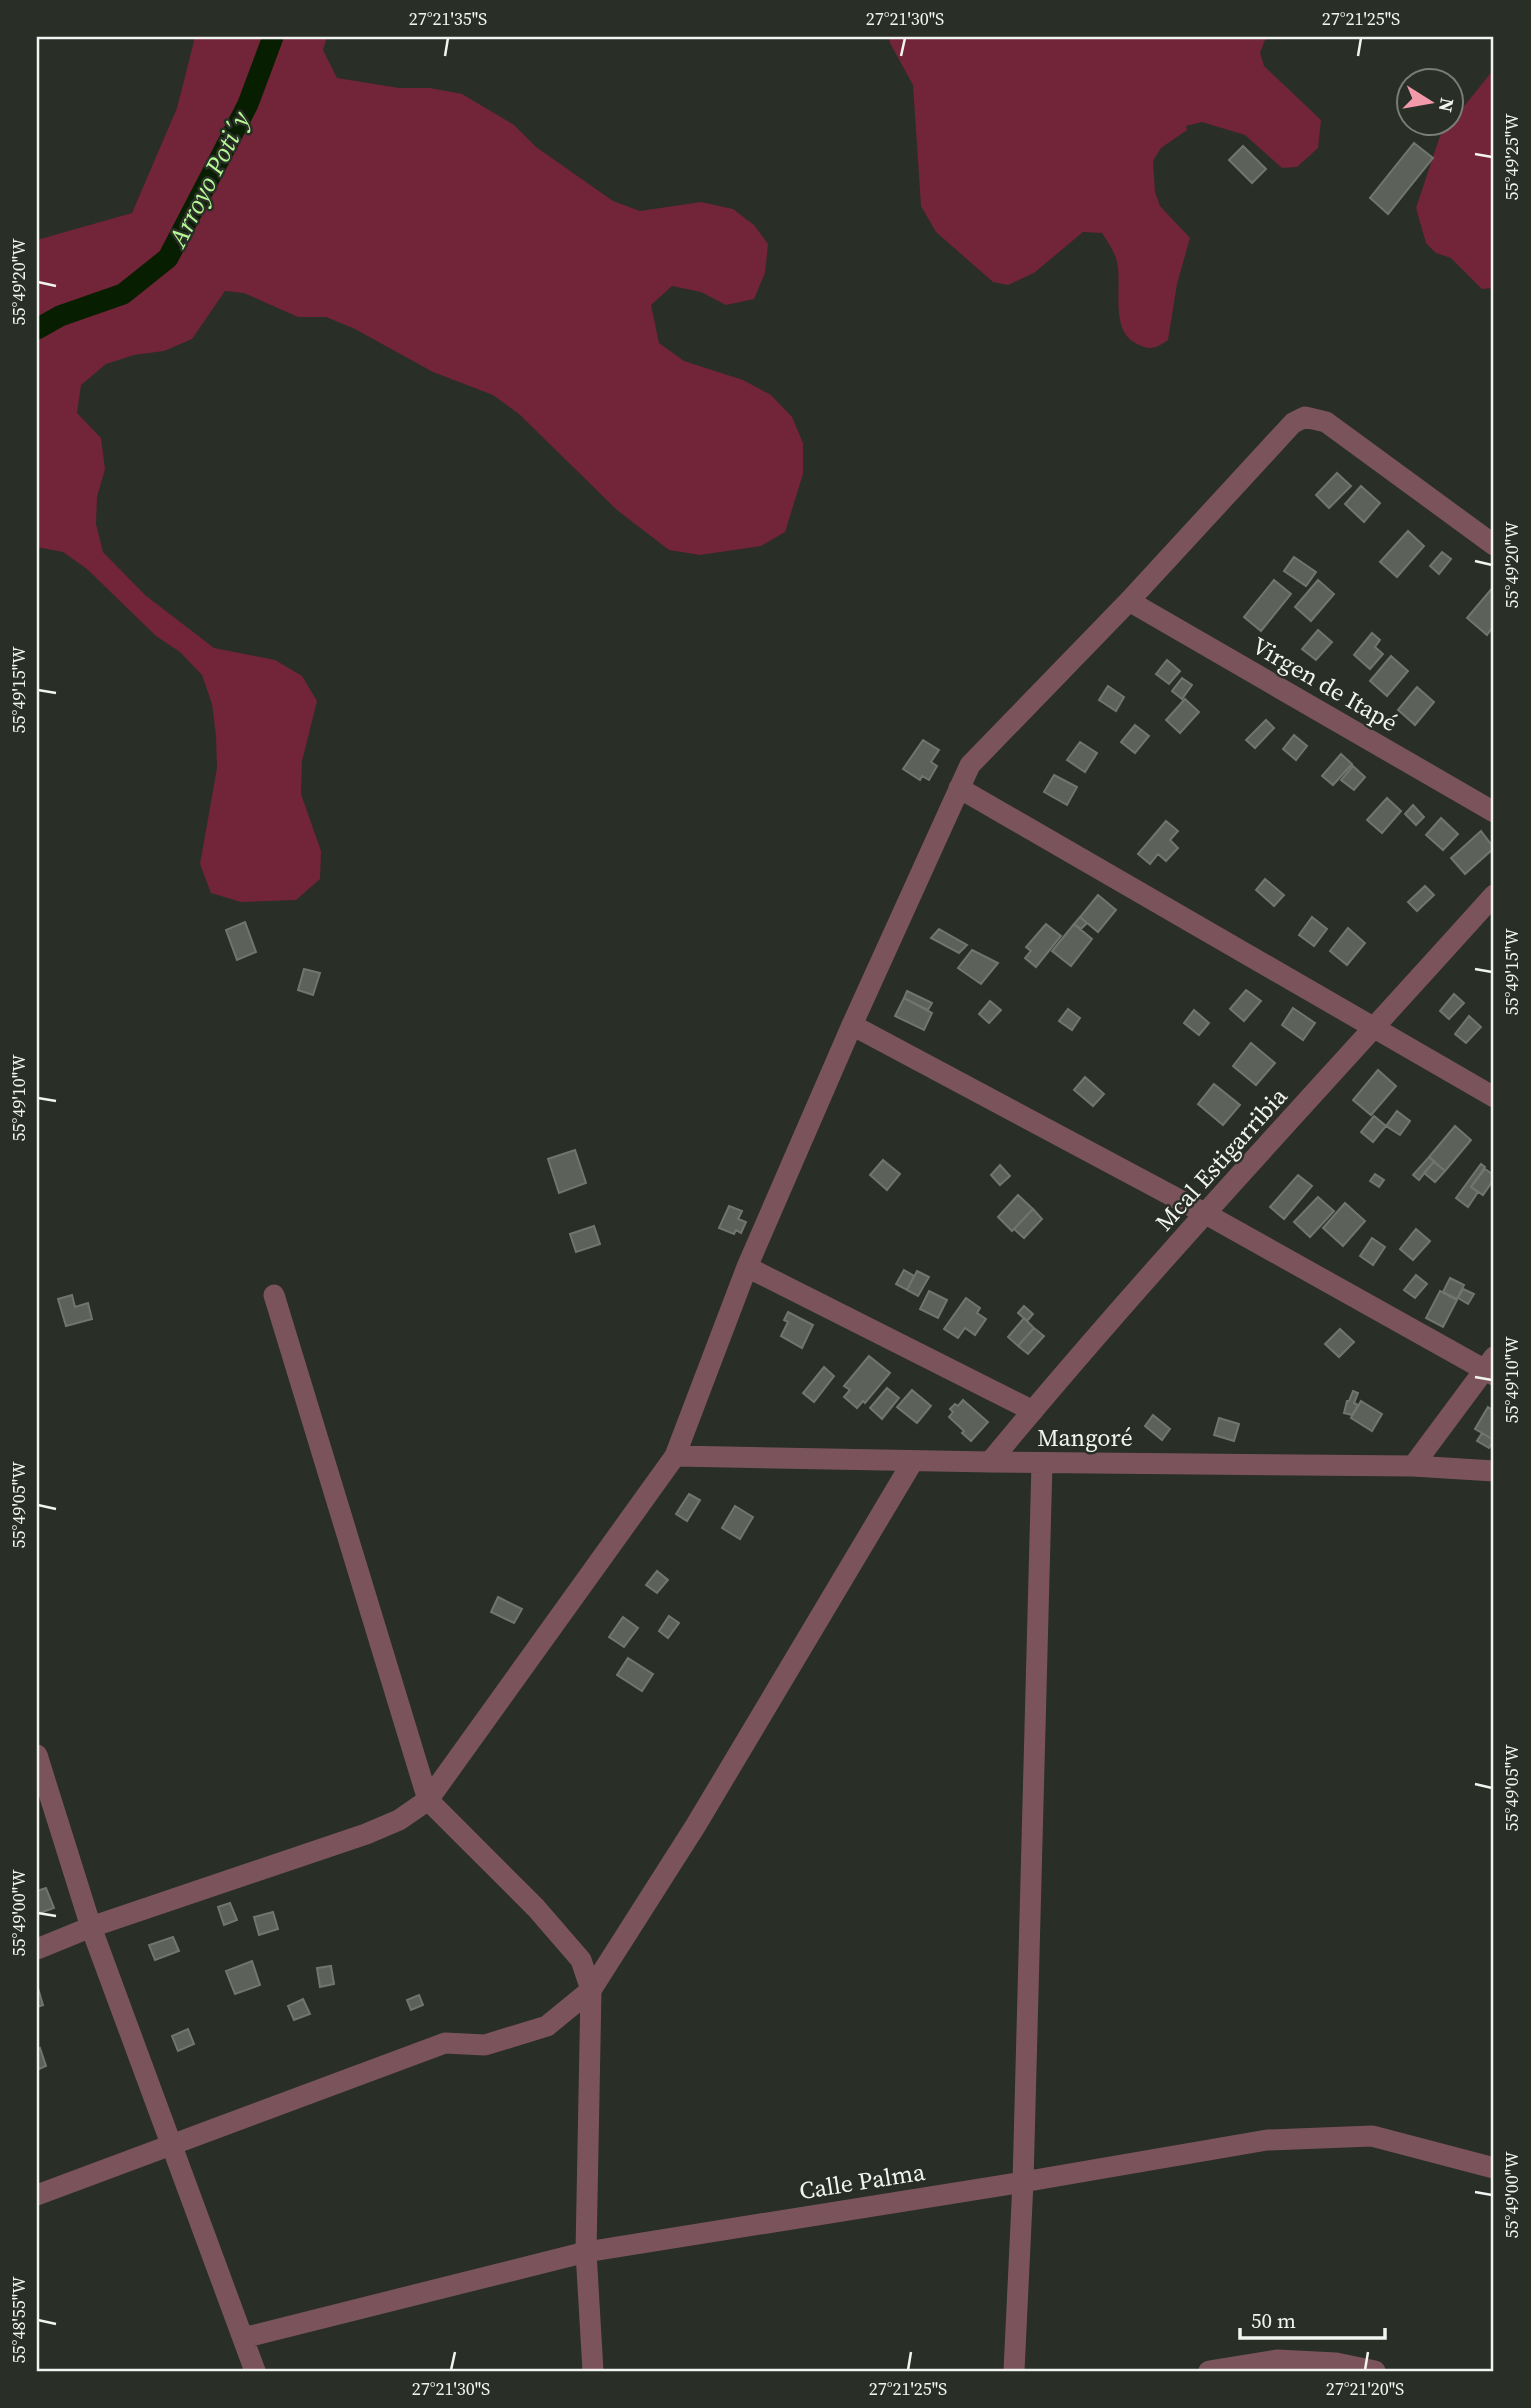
<svg xmlns="http://www.w3.org/2000/svg" width="1531" height="2408" font-family="'Source Serif 4',serif">
  <style>
    .green { fill: #722438 }
    .lines { fill: none; stroke-linecap: round; stroke-linejoin: round }
    .canal { stroke: #071f00; stroke-width: 21 }
    .building { fill: #5c615a; stroke: #70766e; stroke-width: 2 }
    .minor { stroke: #7b545b; stroke-width: 21 }
    .ticks { fill: none; stroke: #f1f4f0; stroke-width: 2.5 }
    .labels { text-anchor: middle; dominant-baseline: central; stroke-width: 5; stroke-linejoin: round; paint-order: stroke }
    .street-label { font-size: 24px; fill: #f1f4f0; stroke: #292e27 }
    .water-label { font-size: 26px; font-style: italic; fill: #b7fa95; stroke: #292e27 }
    .neatline { fill: none; stroke: #f1f4f0; stroke-width: 2.5 }
    .ticks-label { font-size: 18px; text-anchor: middle; fill: #f1f4f0 }
  </style>
  <rect width="100%" height="100%" fill="#292e27"/>
  <path class="green" d="M 195,37 L 327,37 L 323,50 L 337,78 L 399,88 L 430,88 L 462,94 L 514,125 L 536,147 L 613,201 L 640,211 L 701,202 L 733,209 L 754,225 L 768,244 L 765,273 L 754,299 L 726,305 L 701,292 L 672,286 L 651,305 L 659,343 L 684,361 L 743,380 L 771,395 L 792,417 L 803,443 L 803,474 L 785,532 L 761,546 L 700,555 L 669,550 L 617,510 L 519,414 L 493,395 L 433,372 L 355,329 L 326,317 L 298,317 L 244,293 L 225,291 L 192,339 L 164,351 L 134,355 L 106,364 L 81,385 L 77,413 L 101,438 L 105,469 L 97,497 L 96,524 L 103,552 L 145,595 L 214,648 L 275,660 L 302,676 L 317,701 L 302,761 L 301,794 L 321,851 L 320,879 L 296,900 L 241,902 L 211,893 L 200,864 L 217,768 L 216,736 L 212,704 L 202,675 L 180,652 L 156,636 L 87,569 L 63,552 L 37,547 L 37,240 L 132,213 L 177,108 Z
    M 889,37 L 1273,37 L 1265,40 L 1260,53 L 1264,66 L 1321,120 L 1318,148 L 1297,167 L 1282,168 L 1245,135 L 1202,122 L 1186,126 L 1187,130 L 1161,148 L 1153,161 L 1155,192 L 1160,206 L 1190,238 L 1177,284 L 1168,340 C 1158,347 1151,351 1139,345 C 1108,332 1123,288 1117,262 C 1115,252 1107,241 1102,233 L 1083,232 L 1034,273 L 1008,285 L 993,282 L 936,232 L 921,206 L 913,85 L 890,43 Z
    M 1494,69 L 1494,288 L 1482,289 L 1451,258 L 1436,253 L 1426,243 L 1416,208 L 1440,136 Z"/>
  <g class="lines">
    <path class="canal" d="M 37,329 L 60,316 L 123,294 L 168,258 L 248,104 L 273,37"/>
  </g>
  <path class="building" d="M 1414,143 L 1433,158 L 1388,214 L 1370,198 Z
    M 1243,146 L 1266,169 L 1252,183 L 1229,160 Z
    M 1337,473 L 1351,486 L 1329,508 L 1316,495 Z
    M 1361,486 L 1380,503 L 1364,522 L 1345,504 Z
    M 1408,531 L 1424,546 L 1397,577 L 1380,562 Z
    M 1442,552 L 1451,559 L 1439,574 L 1430,566 Z
    M 1294,557 L 1316,572 L 1306,586 L 1284,571 Z
    M 1274,580 L 1291,594 L 1261,631 L 1244,617 Z
    M 1318,580 L 1334,594 L 1311,621 L 1295,607 Z
    M 1494,586 L 1494,625 L 1487,635 L 1467,618 Z
    M 1318,630 L 1332,642 L 1316,660 L 1302,649 Z
    M 1372,633 L 1380,640 L 1375,647 L 1383,654 L 1370,669 L 1354,655 Z
    M 1391,656 L 1408,671 L 1387,696 L 1370,681 Z
    M 1167,660 L 1180,671 L 1169,684 L 1156,674 Z
    M 1182,678 L 1192,685 L 1182,699 L 1172,691 Z
    M 1108,686 L 1124,697 L 1116,711 L 1099,700 Z
    M 1417,687 L 1434,702 L 1415,725 L 1398,710 Z
    M 1185,699 L 1199,712 L 1180,733 L 1166,720 Z
    M 1266,720 L 1274,728 L 1255,748 L 1246,740 Z
    M 1135,725 L 1149,736 L 1135,753 L 1121,742 Z
    M 1294,735 L 1307,746 L 1296,760 L 1283,749 Z
    M 923,740 L 939,750 L 931,762 L 937,766 L 929,780 L 922,776 L 920,780 L 903,769 Z
    M 1080,742 L 1097,753 L 1085,772 L 1067,760 Z
    M 1341,754 L 1352,764 L 1333,785 L 1322,776 Z
    M 1353,766 L 1365,777 L 1354,790 L 1341,780 Z
    M 1054,775 L 1077,787 L 1067,805 L 1044,792 Z
    M 1387,798 L 1401,811 L 1382,833 L 1367,820 Z
    M 1413,805 L 1424,817 L 1416,825 L 1405,814 Z
    M 1441,818 L 1458,834 L 1443,850 L 1426,835 Z
    M 1166,821 L 1178,831 L 1170,840 L 1178,848 L 1166,861 L 1158,854 L 1150,864 L 1138,854 Z
    M 1481,831 L 1494,848 L 1465,874 L 1451,858 Z
    M 1265,879 L 1284,895 L 1274,906 L 1256,890 Z
    M 1425,886 L 1434,895 L 1417,911 L 1408,902 Z
    M 1098,895 L 1116,910 L 1098,932 L 1080,917 Z
    M 1080,917 L 1087,923 L 1081,929 L 1074,924 Z
    M 1312,917 L 1327,929 L 1314,946 L 1299,935 Z
    M 245,922 L 256,952 L 237,960 L 226,930 Z
    M 1046,924 L 1061,936 L 1036,967 L 1025,958 L 1031,951 L 1026,947 Z
    M 1074,924 L 1092,939 L 1071,966 L 1052,951 Z
    M 1348,928 L 1365,943 L 1347,965 L 1330,951 Z
    M 939,929 L 967,945 L 959,953 L 931,938 Z
    M 972,950 L 998,963 L 981,984 L 958,968 Z
    M 304,969 L 320,973 L 313,995 L 298,990 Z
    M 1246,990 L 1261,1001 L 1244,1021 L 1230,1009 Z
    M 907,991 L 932,1003 L 928,1010 L 904,998 Z
    M 1454,994 L 1464,1003 L 1449,1019 L 1440,1011 Z
    M 904,998 L 932,1013 L 924,1030 L 895,1016 Z
    M 990,1001 L 1001,1010 L 989,1023 L 979,1014 Z
    M 1293,1008 L 1315,1023 L 1303,1040 L 1282,1025 Z
    M 1068,1009 L 1080,1018 L 1072,1030 L 1059,1021 Z
    M 1194,1010 L 1209,1023 L 1199,1035 L 1184,1023 Z
    M 1469,1016 L 1481,1027 L 1466,1043 L 1455,1034 Z
    M 1251,1043 L 1275,1063 L 1256,1085 L 1233,1066 Z
    M 1378,1070 L 1396,1086 L 1371,1115 L 1353,1100 Z
    M 1085,1077 L 1104,1094 L 1093,1106 L 1074,1090 Z
    M 1214,1084 L 1240,1105 L 1223,1125 L 1198,1104 Z
    M 1397,1111 L 1410,1121 L 1400,1135 L 1386,1126 Z
    M 1374,1116 L 1386,1126 L 1373,1142 L 1361,1132 Z
    M 1455,1126 L 1471,1140 L 1445,1171 L 1429,1157 Z
    M 575,1150 L 586,1183 L 559,1193 L 548,1159 Z
    M 1429,1157 L 1434,1161 L 1419,1180 L 1413,1175 Z
    M 883,1160 L 900,1174 L 887,1190 L 870,1175 Z
    M 1434,1162 L 1445,1171 L 1435,1182 L 1424,1173 Z
    M 1481,1164 L 1485,1167 L 1471,1187 L 1478,1192 L 1468,1207 L 1456,1198 Z
    M 1000,1165 L 1010,1176 L 1000,1185 L 991,1175 Z
    M 1485,1169 L 1494,1175 L 1494,1179 L 1483,1195 L 1471,1187 Z
    M 1375,1174 L 1384,1180 L 1379,1187 L 1370,1181 Z
    M 1298,1175 L 1312,1186 L 1284,1219 L 1270,1207 Z
    M 1018,1195 L 1033,1209 L 1012,1231 L 998,1217 Z
    M 1318,1197 L 1334,1211 L 1310,1237 L 1294,1222 Z
    M 1345,1203 L 1365,1221 L 1343,1246 L 1323,1228 Z
    M 729,1206 L 742,1211 L 738,1219 L 746,1222 L 741,1233 L 736,1230 L 734,1234 L 719,1228 Z
    M 1033,1209 L 1042,1219 L 1024,1238 L 1014,1229 Z
    M 594,1226 L 600,1244 L 576,1252 L 570,1234 Z
    M 1416,1229 L 1430,1241 L 1413,1260 L 1400,1249 Z
    M 1372,1238 L 1385,1247 L 1373,1265 L 1360,1256 Z
    M 904,1270 L 914,1276 L 907,1290 L 896,1284 Z
    M 917,1271 L 929,1277 L 918,1296 L 907,1290 Z
    M 1416,1275 L 1427,1284 L 1415,1298 L 1404,1290 Z
    M 1450,1278 L 1464,1285 L 1457,1299 L 1443,1292 Z
    M 1463,1289 L 1474,1294 L 1468,1304 L 1458,1298 Z
    M 929,1291 L 947,1300 L 938,1318 L 920,1309 Z
    M 1440,1291 L 1457,1300 L 1443,1327 L 1426,1318 Z
    M 72,1295 L 75,1307 L 88,1303 L 92,1319 L 66,1326 L 58,1299 Z
    M 966,1298 L 980,1308 L 977,1313 L 986,1319 L 975,1335 L 965,1328 L 958,1338 L 944,1329 Z
    M 1024,1306 L 1033,1314 L 1027,1321 L 1018,1313 Z
    M 788,1312 L 813,1325 L 802,1348 L 781,1336 L 788,1322 L 784,1320 Z
    M 1024,1318 L 1034,1328 L 1018,1346 L 1008,1337 Z
    M 1034,1328 L 1044,1336 L 1028,1354 L 1018,1346 Z
    M 1340,1329 L 1354,1342 L 1339,1357 L 1325,1344 Z
    M 869,1356 L 890,1373 L 865,1403 L 863,1401 L 857,1408 L 844,1397 L 850,1390 L 844,1386 Z
    M 824,1367 L 834,1376 L 814,1402 L 803,1393 Z
    M 887,1388 L 899,1398 L 882,1419 L 870,1408 Z
    M 912,1390 L 931,1406 L 917,1423 L 897,1407 Z
    M 1353,1391 L 1358,1393 L 1354,1403 L 1358,1405 L 1352,1415 L 1344,1413 L 1347,1401 L 1349,1401 Z
    M 963,1400 L 988,1422 L 971,1441 L 962,1433 L 964,1431 L 949,1417 L 953,1412 L 950,1409 L 955,1404 L 958,1406 Z
    M 1361,1401 L 1382,1414 L 1372,1431 L 1351,1418 Z
    M 1488,1407 L 1494,1411 L 1494,1440 L 1475,1429 Z
    M 1153,1415 L 1170,1429 L 1162,1440 L 1145,1426 Z
    M 1219,1418 L 1239,1424 L 1234,1441 L 1214,1435 Z
    M 1482,1433 L 1494,1440 L 1489,1448 L 1477,1441 Z
    M 689,1494 L 700,1500 L 687,1521 L 676,1514 Z
    M 735,1506 L 753,1517 L 740,1539 L 722,1528 Z
    M 657,1571 L 668,1580 L 657,1593 L 646,1585 Z
    M 498,1597 L 522,1609 L 514,1623 L 491,1612 Z
    M 669,1616 L 679,1623 L 668,1638 L 659,1631 Z
    M 623,1617 L 638,1628 L 624,1647 L 609,1637 Z
    M 628,1658 L 653,1674 L 642,1691 L 617,1675 Z
    M 46,1888 L 54,1908 L 37,1914 L 37,1891 Z
    M 230,1903 L 237,1920 L 224,1925 L 218,1907 Z
    M 273,1912 L 278,1929 L 259,1935 L 254,1917 Z
    M 173,1937 L 179,1951 L 155,1960 L 149,1945 Z
    M 252,1961 L 260,1985 L 235,1994 L 226,1971 Z
    M 331,1966 L 334,1984 L 320,1987 L 317,1968 Z
    M 37,1985 L 43,2005 L 37,2007 Z
    M 419,1995 L 423,2005 L 411,2010 L 407,2000 Z
    M 303,1999 L 310,2014 L 294,2020 L 288,2006 Z
    M 188,2029 L 194,2044 L 178,2051 L 172,2036 Z
    M 40,2048 L 46,2066 L 37,2070 L 37,2050 Z"/>
  <g class="lines">
    <path class="minor" d="M 1129,601 L 1494,812
      M 959,788 L 1494,1097
      M 852,1025 L 1206,1214 L 1494,1375
      M 747,1267 L 1033,1411
      M 274,1295 L 428,1800 L 536,1908 L 581,1960 L 591,1990 L 586,2252 L 593,2371
      M 675,1456 L 990,1462 L 1413,1466 L 1494,1471
      M 990,1462 C 1151,1267 1325,1083 1494,895
      M 1413,1466 L 1494,1357
      M 37,1755 L 91,1927 L 37,1949
      M 37,2195 L 445,2043 L 485,2045 L 547,2026 L 591,1990 L 696,1825 L 913,1461
      M 243,2338 L 586,2252 L 1023,2182 L 1267,2140 L 1372,2136 L 1494,2168
      M 255,2371 L 91,1927 L 366,1834 L 399,1820 L 428,1800 L 675,1456 L 747,1267 L 852,1025 L 970,765 L 1129,601 L 1293,423 L 1305,417 L 1326,422 L 1494,545
      M 1014,2371 L 1023,2182 L 1042,1463
      M 1209,2371 L 1277,2360 L 1336,2363 L 1375,2371"/>
  </g>
  <path class="ticks" d="M 445,56 L 448,38M 901,56 L 905,38M 1358,56 L 1361,38M 1475,154 L 1492,157M 38,282 L 56,286M 1475,561 L 1492,565M 38,690 L 56,693M 1475,969 L 1492,972M 38,1098 L 56,1101M 1475,1377 L 1492,1380M 38,1505 L 56,1509M 1475,1784 L 1492,1788M 38,1913 L 56,1916M 1475,2192 L 1492,2195M 38,2320 L 56,2324M 451,2370 L 455,2352M 908,2370 L 911,2352M 1365,2370 L 1368,2352"/>
  <g class="labels">
    <g class="street-label">
      <text transform="translate(1325 684) rotate(30)">Virgen de Itapé</text>
      <text transform="translate(1221 1159) rotate(-48)">Mcal Estigarribia</text>
      <text x="1085" y="1437">Mangoré</text>
      <text transform="translate(862 2181) rotate(-9)">Calle Palma</text>
    </g>
    <g class="water-label">
      <text transform="translate(209 179) rotate(-63)">Arroyo Poti´y</text>
    </g>
  </g>
  <rect width="1531" height="2408" fill="none" stroke="#292e27" stroke-width="77"/>
  <g transform="translate(1430 102) rotate(101)"><circle r="33" fill="#292e27" stroke="#797d77" stroke-width="2"/>
  <path d="M0-5L12 26L0 18L-12 26Z" fill="#f39aaa"/>
  <text y="-10" font-size="19" font-weight="bold" text-anchor="middle" fill="#f1f4f0">N</text>
  </g>
  <path d="M1240 2328v10h145v-10" fill="none" stroke="#f1f4f0" stroke-width="3.5"/>
  <text x="1251" y="2328" font-size="21" fill="#f1f4f0" stroke="#292e27" stroke-width="5" paint-order="stroke">50 m</text>
  <rect x="38" y="38" width="1454" height="2332" class="neatline"/>
  <g class="ticks-label">
    <text x="448" y="25">27°21'35"S</text>
    <text x="905" y="25">27°21'30"S</text>
    <text x="1361" y="25">27°21'25"S</text>
    <text transform="translate(1512 157) rotate(-90)" y="6">55°49'25"W</text>
    <text transform="translate(19 282) rotate(-90)" y="6">55°49'20"W</text>
    <text transform="translate(1512 565) rotate(-90)" y="6">55°49'20"W</text>
    <text transform="translate(19 690) rotate(-90)" y="6">55°49'15"W</text>
    <text transform="translate(1512 972) rotate(-90)" y="6">55°49'15"W</text>
    <text transform="translate(19 1098) rotate(-90)" y="6">55°49'10"W</text>
    <text transform="translate(1512 1380) rotate(-90)" y="6">55°49'10"W</text>
    <text transform="translate(19 1505) rotate(-90)" y="6">55°49'05"W</text>
    <text transform="translate(1512 1788) rotate(-90)" y="6">55°49'05"W</text>
    <text transform="translate(19 1913) rotate(-90)" y="6">55°49'00"W</text>
    <text transform="translate(1512 2195) rotate(-90)" y="6">55°49'00"W</text>
    <text transform="translate(19 2320) rotate(-90)" y="6">55°48'55"W</text>
    <text x="451" y="2395">27°21'30"S</text>
    <text x="908" y="2395">27°21'25"S</text>
    <text x="1365" y="2395">27°21'20"S</text>
  </g>
</svg>
